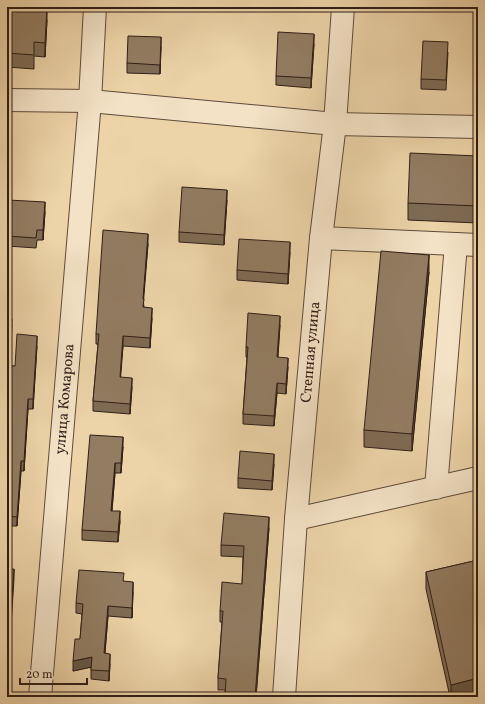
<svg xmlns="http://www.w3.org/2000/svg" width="485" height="704" font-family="Vollkorn,serif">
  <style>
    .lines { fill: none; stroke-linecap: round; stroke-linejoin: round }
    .minor-casing { stroke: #5f4b3a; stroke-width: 24 }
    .minor { stroke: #f3e2c6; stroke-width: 22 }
    .wall { fill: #7e6b54; stroke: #301e16 }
    .shaded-wall { fill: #665745; stroke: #301e16 }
    .building { fill: #927c62; stroke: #301e16 }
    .labels { text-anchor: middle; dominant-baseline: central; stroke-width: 4; stroke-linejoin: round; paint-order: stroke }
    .street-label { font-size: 15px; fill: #301e16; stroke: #f3e2c6 }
  </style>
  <rect width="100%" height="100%" fill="#ecd3a8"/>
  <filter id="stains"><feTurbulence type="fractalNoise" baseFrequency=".005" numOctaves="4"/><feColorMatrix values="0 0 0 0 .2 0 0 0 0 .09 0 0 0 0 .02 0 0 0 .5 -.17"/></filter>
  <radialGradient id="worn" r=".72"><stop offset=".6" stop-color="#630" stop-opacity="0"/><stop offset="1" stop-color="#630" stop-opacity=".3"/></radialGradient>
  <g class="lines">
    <g class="minor-casing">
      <g id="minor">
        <path d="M 7,100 L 90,101 L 335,124 L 478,127"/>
        <path d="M 321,238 L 478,245"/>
        <path d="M 436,488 L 456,244"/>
        <path d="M 296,519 L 478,478"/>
        <path id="s1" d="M 40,697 L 90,101 L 95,7"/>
        <path id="s2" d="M 284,697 L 296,519 L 321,238 L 335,124 L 343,7"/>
      </g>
    </g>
    <use href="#minor" class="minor"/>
  </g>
  <path class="wall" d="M 7,7 L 47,20 L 45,57 L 34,56 L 34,69 L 7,67 Z
    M 314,44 L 311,88 L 276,85 L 276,76 Z
    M 161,47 L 160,74 L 127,73 L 127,63 Z
    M 448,52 L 446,90 L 421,89 L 421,79 Z
    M 478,156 L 478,223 L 408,220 L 408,203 Z
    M 227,200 L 224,245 L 179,242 L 179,232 Z
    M 7,212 L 45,212 L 43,240 L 37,240 L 36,248 L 7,246 Z
    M 148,244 L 143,299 L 144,307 L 152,318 L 150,348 L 123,346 L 120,377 L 132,387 L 130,414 L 93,411 L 93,401 L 98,344 L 96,344 L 96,334 Z
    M 290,252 L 288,284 L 237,280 L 237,270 Z
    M 429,272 L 412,451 L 364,447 L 364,430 Z
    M 7,319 L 12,325 L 11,341 L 7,341 Z
    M 280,325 L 278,357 L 288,367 L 286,394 L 277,393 L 274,426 L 243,424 L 243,414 L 247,357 L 246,357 L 246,347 Z
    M 37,346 L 33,409 L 28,409 L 24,471 L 21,471 L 17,526 L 7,526 L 7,366 L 15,366 Z
    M 123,447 L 121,473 L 115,473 L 112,511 L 120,521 L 118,542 L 82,540 L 82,530 Z
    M 274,464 L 272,490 L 238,488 L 238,478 Z
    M 269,528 L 256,697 L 225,697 L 225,690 L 218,690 L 218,678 L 222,622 L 220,622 L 220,611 L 242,584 L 243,557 L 221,556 L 221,545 Z
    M 478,560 L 478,695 L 470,697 L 450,697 L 426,589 L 426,572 Z
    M 124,581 L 133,592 L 132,618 L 108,616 L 105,653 L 110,664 L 109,681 L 91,679 L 91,667 L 73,671 L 80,639 L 82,614 L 76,613 L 76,603 Z"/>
  <path class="shaded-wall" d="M 47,7 L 47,20 L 45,57 L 45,43 Z
    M 314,34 L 314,44 L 311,88 L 311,78 Z
    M 161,37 L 161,47 L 160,74 L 160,65 Z
    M 227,190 L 227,200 L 224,245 L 224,235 Z
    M 45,202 L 45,212 L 43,240 L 43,230 Z
    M 148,234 L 148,244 L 143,308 L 143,299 Z
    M 290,242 L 290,252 L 288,284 L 288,274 Z
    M 429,255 L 429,272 L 412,451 L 412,434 Z
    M 152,308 L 152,318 L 150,348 L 150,338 Z
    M 280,316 L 280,325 L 277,366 L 277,357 Z
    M 37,336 L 37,346 L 33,409 L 33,399 Z
    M 123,336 L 123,346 L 120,386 L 120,377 Z
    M 288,358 L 288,367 L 286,394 L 286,384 Z
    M 132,378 L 132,387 L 130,414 L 130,404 Z
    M 277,383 L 277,393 L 274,426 L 274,416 Z
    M 28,399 L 28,409 L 24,471 L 24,461 Z
    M 123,437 L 123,447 L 121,473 L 121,463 Z
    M 274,454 L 274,464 L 272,490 L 272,481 Z
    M 21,461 L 21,471 L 17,526 L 17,517 Z
    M 115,463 L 115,473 L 111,521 L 111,511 Z
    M 120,511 L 120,521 L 118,542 L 118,532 Z
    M 269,517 L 269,528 L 256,697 L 255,697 Z
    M 14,569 L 14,579 L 7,687 L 7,677 Z
    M 133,582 L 133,592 L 132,618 L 132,608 Z
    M 108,606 L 108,616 L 104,663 L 104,653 Z
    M 110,654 L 110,664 L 109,681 L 109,671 Z
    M 92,657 L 92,667 L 73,671 L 73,661 Z
    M 478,678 L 478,695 L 470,697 L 451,697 L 451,685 Z"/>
  <path class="building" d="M 7,7 L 47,7 L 45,43 L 34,42 L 34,55 L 7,53 Z
    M 278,32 L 314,34 L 311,78 L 276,76 Z
    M 128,36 L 161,37 L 160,65 L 127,63 Z
    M 423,41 L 448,42 L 446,80 L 421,79 Z
    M 410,153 L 478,156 L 478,206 L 408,203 Z
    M 182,187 L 227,190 L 224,235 L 179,232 Z
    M 8,200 L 45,202 L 43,230 L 37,230 L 36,238 L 7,236 L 7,212 Z
    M 103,230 L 148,234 L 143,299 L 144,299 L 143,307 L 152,308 L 150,338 L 123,336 L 120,377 L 132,378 L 130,404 L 93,401 L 99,334 L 96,334 Z
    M 239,239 L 290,242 L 288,274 L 237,270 Z
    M 381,251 L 429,255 L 412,434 L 364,430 Z
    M 248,313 L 280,316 L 277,357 L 288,358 L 286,384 L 277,383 L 274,416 L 243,414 L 248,347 L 246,347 Z
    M 7,319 L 12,319 L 11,336 L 7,336 Z
    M 17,334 L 37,336 L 33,399 L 28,399 L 24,461 L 21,461 L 17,517 L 7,516 L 7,366 L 15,366 Z
    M 90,435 L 123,437 L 121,463 L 115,463 L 111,511 L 120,511 L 118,532 L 82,530 Z
    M 240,451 L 274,454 L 272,481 L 238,478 Z
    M 224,513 L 269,517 L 255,697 L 225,697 L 226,679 L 218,678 L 223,611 L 220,611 L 222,582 L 242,584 L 244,546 L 221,545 Z
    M 478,560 L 478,678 L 451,685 L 426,572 Z
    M 7,569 L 14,569 L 7,677 Z
    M 79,570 L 124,573 L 123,581 L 133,582 L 132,608 L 108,606 L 104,653 L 110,654 L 109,671 L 91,670 L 92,657 L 73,661 L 75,639 L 80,639 L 83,604 L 76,603 Z"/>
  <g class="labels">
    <g class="street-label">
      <text stroke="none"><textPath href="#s2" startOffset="346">Степная улица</textPath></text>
      <text stroke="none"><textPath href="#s1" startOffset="299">улица Комарова</textPath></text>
    </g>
  </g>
  <rect width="485" height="704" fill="none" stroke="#ecd3a8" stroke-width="24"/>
  <rect x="8" y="8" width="469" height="688" fill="none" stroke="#301e16" stroke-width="2"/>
  <rect x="12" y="12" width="461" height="680" fill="none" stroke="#301e16"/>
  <path d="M20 678v6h67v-6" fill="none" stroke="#301e16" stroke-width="2"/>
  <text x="26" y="678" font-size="12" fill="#301e16" stroke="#f3e2c6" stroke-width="3" paint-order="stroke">20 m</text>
  <rect width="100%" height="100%" filter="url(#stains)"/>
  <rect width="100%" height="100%" fill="url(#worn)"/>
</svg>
